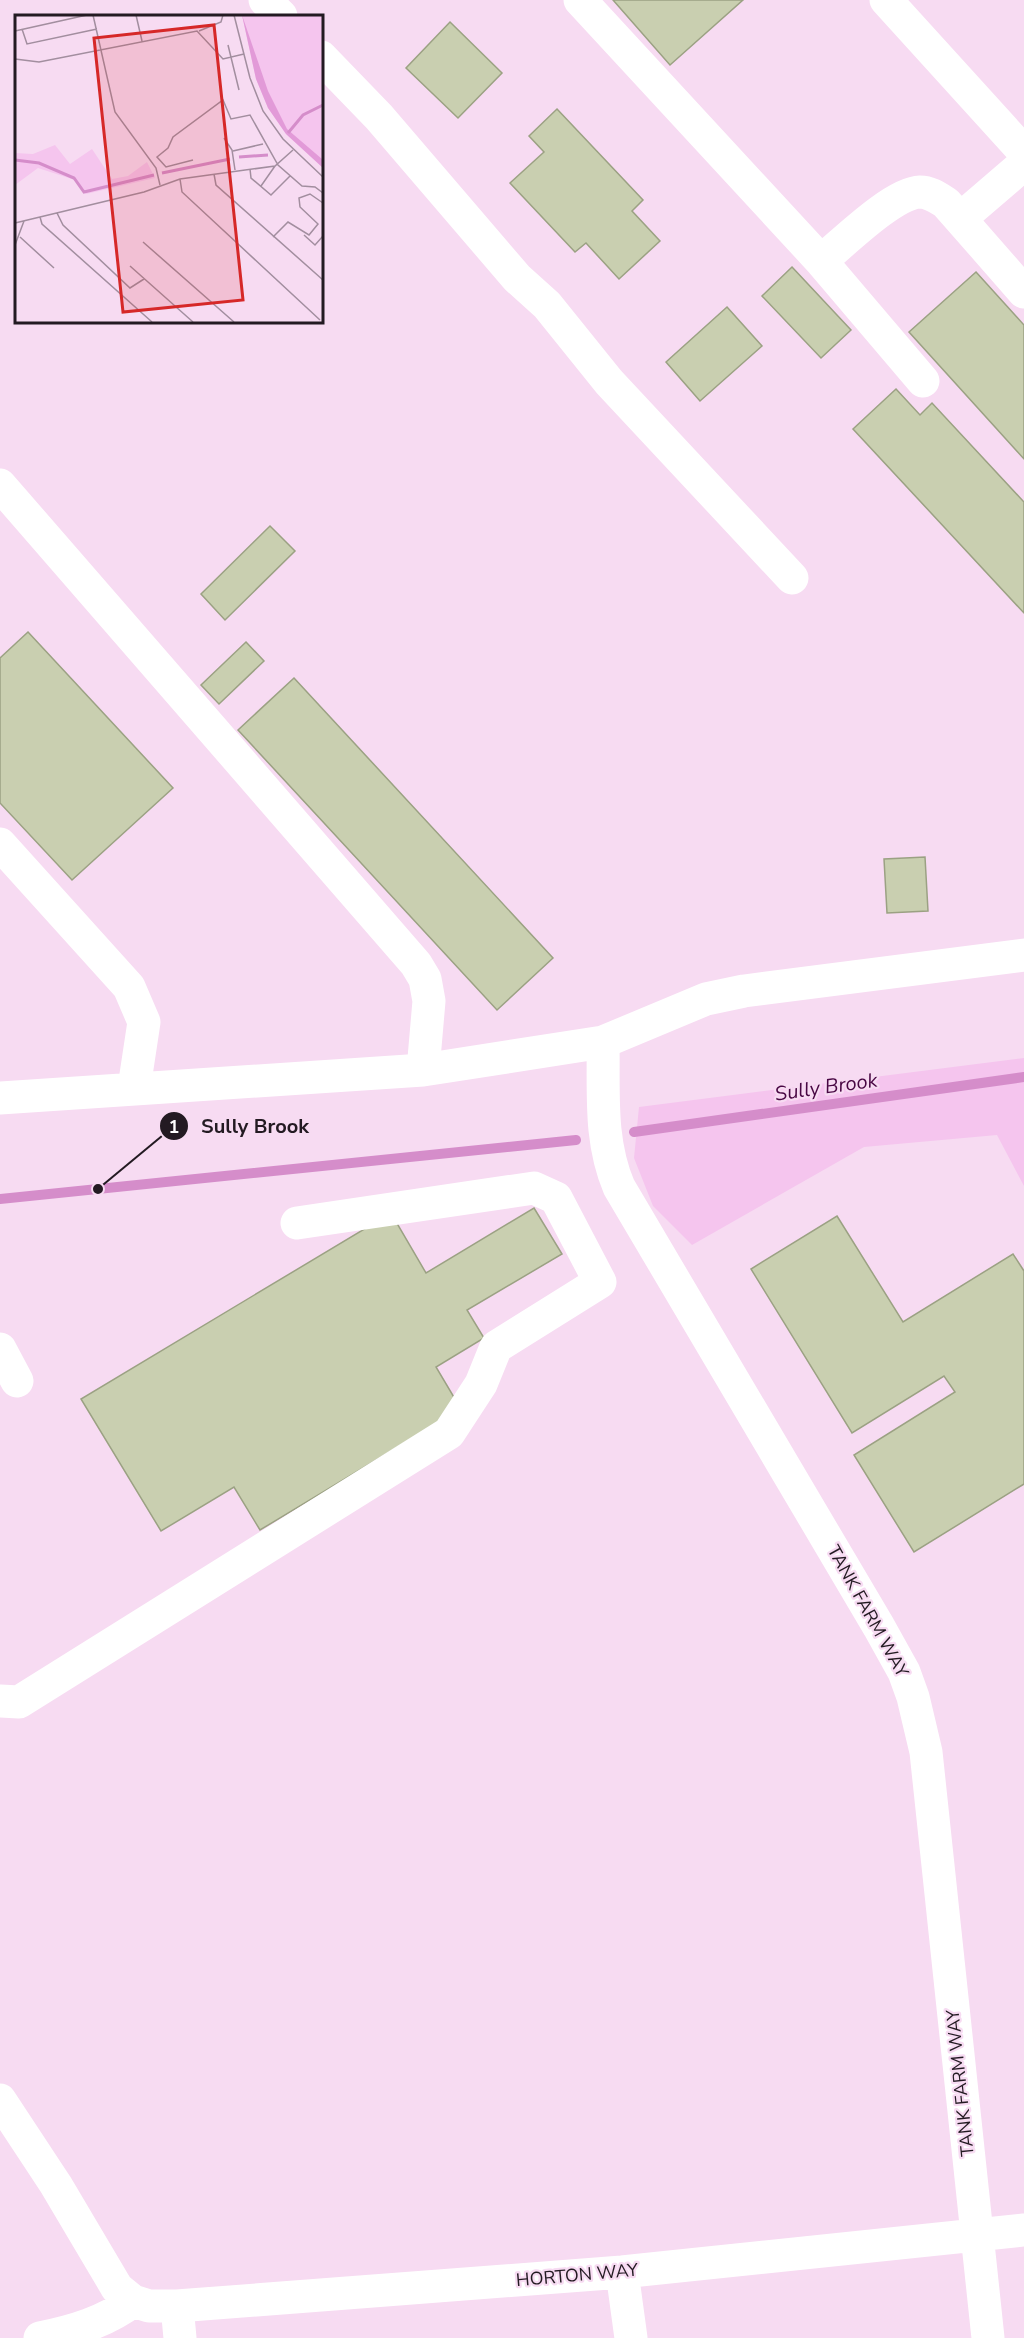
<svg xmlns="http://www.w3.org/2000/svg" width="1024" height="2338" font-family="'Nunito Sans',sans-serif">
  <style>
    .green { fill: #f5c5ee }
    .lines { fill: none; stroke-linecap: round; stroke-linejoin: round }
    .stream { stroke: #d58dca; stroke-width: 10 }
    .building { fill: #c9cfb0; stroke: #9ba183; stroke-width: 1.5 }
    .minor { stroke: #fff; stroke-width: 33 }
    .labels { text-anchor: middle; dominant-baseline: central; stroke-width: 4.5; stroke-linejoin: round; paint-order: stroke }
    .street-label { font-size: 18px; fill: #231a22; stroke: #f7dbf2 }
    .water-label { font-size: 20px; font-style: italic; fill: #480743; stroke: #f7dbf2 }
    .inset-river { fill: none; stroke: #d58dca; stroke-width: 3 }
    .inset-road { fill: none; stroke: #a28e9f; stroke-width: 1.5 }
    .view { fill: #d62828; fill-opacity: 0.15; stroke: #d62828; stroke-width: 3 }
    .inset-edge { fill: none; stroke: #231a22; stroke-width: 3 }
    .leader { fill: none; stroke: #231a22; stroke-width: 2 }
    .callout-dot { fill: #231a22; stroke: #f7dbf2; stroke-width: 2 }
    .mark-label { font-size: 18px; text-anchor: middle; font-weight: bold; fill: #fff }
    .callout-label { font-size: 20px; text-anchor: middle; font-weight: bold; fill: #231a22; stroke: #f7dbf2; stroke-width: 4.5; stroke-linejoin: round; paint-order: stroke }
  </style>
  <rect width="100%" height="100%" fill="#f7dbf2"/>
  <path class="green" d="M 1024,1058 L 1024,1186 L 997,1135 L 864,1147 L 692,1245 L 653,1206 L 634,1158 L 639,1107 Z"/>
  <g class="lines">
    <path class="stream" d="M 634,1132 L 1024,1077
      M 0,1199 L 576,1140"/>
  </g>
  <path class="building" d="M 613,0 L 743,0 L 670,65 Z
    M 450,22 L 502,73 L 458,118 L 406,68 Z
    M 557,109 L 643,200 L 632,211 L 660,241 L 619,279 L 586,243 L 575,252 L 510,183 L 544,152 L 529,136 Z
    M 792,267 L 851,330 L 821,358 L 762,296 Z
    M 976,272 L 1024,325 L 1024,459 L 909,332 Z
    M 727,307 L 762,346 L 700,401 L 666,362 Z
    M 896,389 L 920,415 L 932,403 L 1024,502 L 1024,613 L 853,429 Z
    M 270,526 L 295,551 L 225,620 L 201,594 Z
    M 28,632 L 173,788 L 72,880 L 0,803 L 0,658 Z
    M 246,642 L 264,661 L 219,704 L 201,685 Z
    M 294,678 L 553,958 L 497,1010 L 238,730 Z
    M 925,857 L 928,911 L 887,913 L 884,859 Z
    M 534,1208 L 562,1254 L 467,1310 L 484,1338 L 436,1367 L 461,1409 L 260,1530 L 234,1487 L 161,1531 L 81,1399 L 391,1213 L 426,1273 Z
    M 837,1216 L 903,1322 L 1013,1254 L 1024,1271 L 1024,1484 L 914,1552 L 854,1455 L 955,1392 L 944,1376 L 852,1433 L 751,1269 Z"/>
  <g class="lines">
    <path class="minor" d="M 265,0 L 281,16
      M 580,0 L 821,261 L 923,381
      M 886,0 L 1024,152
      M 321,57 L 379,117 L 517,278 L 547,305 L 609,382 L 792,578
      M 960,219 L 1024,164
      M 821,261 C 843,243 893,193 920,192 C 930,192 938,198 946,203 L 1024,292
      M 0,485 L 416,964 L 425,979 L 429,1001 L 423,1070
      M 0,844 L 129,987 L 144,1022 L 134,1088
      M 603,1042 C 604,1092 599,1140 619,1187 L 879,1627 L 904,1672 L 913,1697 L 926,1752 L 988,2338
      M 0,1098 L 423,1070 L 603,1042 L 706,999 L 744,991 L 1024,955
      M 0,1349 L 17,1381
      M 0,1701 L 19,1702 L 449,1433 L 481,1384 L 496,1347 L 600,1282 L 556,1198 L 534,1188 L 297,1223
      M 0,2100 L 56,2185 L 117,2288 L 133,2301 L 149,2306 L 177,2306 L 622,2272 L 1024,2230
      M 622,2272 L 631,2338
      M 177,2306 L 180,2338
      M 40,2338 C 74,2331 105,2322 133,2301"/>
  </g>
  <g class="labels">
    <g class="street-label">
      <text transform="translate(868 1611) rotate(61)">TANK FARM WAY</text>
      <text transform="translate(960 2083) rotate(-96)">TANK FARM WAY</text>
      <text transform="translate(577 2275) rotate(-5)">HORTON WAY</text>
    </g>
    <g class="water-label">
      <text transform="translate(826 1087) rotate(-8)">Sully Brook</text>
    </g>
  </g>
  <g transform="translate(15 15)">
    <rect width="308" height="308" fill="#f7dbf2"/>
    <path d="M 227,0 L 307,0 L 307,152 L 271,119 L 253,93 L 241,64 ZM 40,130 L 55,149 L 77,134 L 97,164 L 113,161 L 132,147 L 140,163 L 71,179 L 60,165 L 23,153 L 0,170 L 0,138 L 18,139 Z" fill="#f5c5ee"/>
    <path d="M 227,0 L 253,76 L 272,114 L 307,144 L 307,152 L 271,119 L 253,93 L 241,64 Z" fill="#e29ad8"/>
    <path class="inset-river" d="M 273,118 L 288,100 L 308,90M 224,142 L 253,140M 0,145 L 24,148 L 59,163 L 69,177 L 139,160M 147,158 L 215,144"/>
    <path class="inset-road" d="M 78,0 L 100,97 L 141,153 L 145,170M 121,0 L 127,26M 219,0 L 235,63 L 248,96 L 268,124 L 308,162M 7,14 L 12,29 L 82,14M 0,16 L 72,0M 184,16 L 206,7 L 208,0M 213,30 L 224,75M 0,44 L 24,47 L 182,16 L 208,44 L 229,39M 209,123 L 217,135 L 220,155M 218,136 L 248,129M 178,145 L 151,152 L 142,142 L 153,133 L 158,122 L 208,85 L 216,104 L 235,100 L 263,150 L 287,171 L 300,172 L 308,178M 235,154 L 236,163 L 256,180 L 275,161M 199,159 L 201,170 L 308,265M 165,164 L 167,177 L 305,305M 246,171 L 260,151M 42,198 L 48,210 L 115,273 L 129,264M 25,202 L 27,209 L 137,307M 0,208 L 129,177 L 165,164 L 260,151 L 278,135M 289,220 L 300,230 L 308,221M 5,222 L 39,253M 258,222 L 273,207 L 294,220 L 303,209 L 285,192 L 284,183 L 295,179 L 308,188M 128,227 L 219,307M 0,230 L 9,206M 115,251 L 178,307"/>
    <path class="view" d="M 199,10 L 228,285 L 108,297 L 79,23 Z"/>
    <rect width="308" height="308" class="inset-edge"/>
  </g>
  <path class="leader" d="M98 1189L174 1126"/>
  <g class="callout-dot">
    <circle cx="98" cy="1189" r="6"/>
    <circle cx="174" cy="1126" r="15"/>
  </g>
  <g class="mark-label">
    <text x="174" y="1133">1</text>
  </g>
  <g class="callout-label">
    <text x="255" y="1133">Sully Brook</text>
  </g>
</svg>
